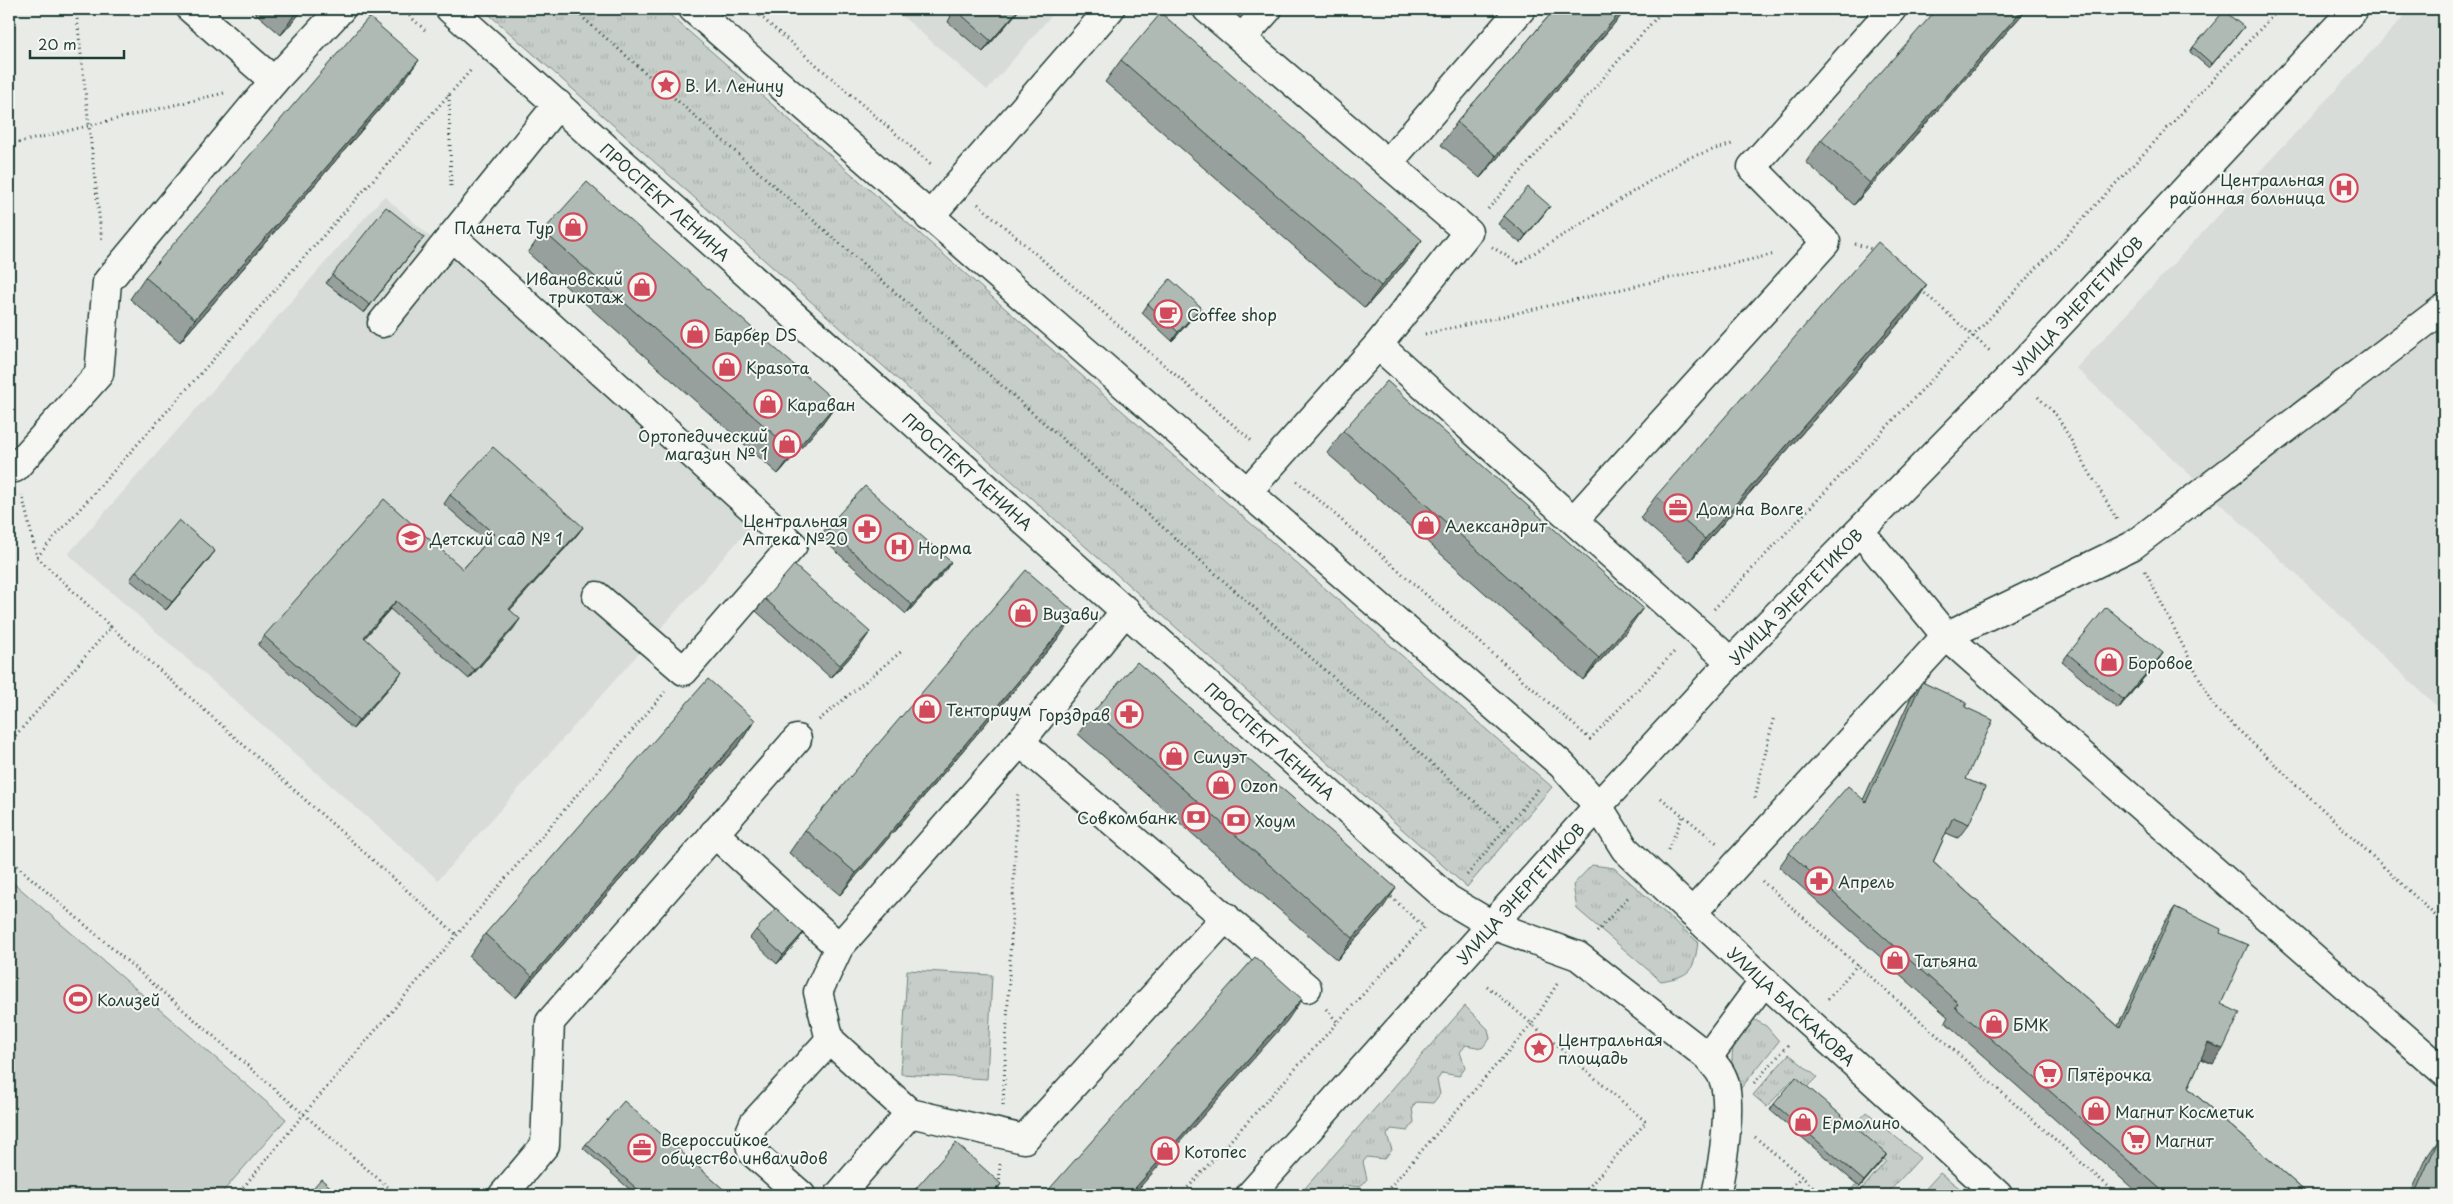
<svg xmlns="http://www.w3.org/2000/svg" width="2453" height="1204" font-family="'Playpen Sans',sans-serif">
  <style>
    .built { fill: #d8dcd8 }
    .grass { fill: url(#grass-tufts); stroke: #73867e }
    .pitch { fill: #c7cec9; stroke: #73867e }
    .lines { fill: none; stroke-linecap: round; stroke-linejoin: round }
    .minor-casing { stroke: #1f3d34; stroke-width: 31 }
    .major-casing { stroke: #1f3d34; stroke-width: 31 }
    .path { stroke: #1f3d34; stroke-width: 3; stroke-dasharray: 1 4; stroke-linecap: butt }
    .minor { stroke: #f6f6f2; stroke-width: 28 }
    .major { stroke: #f6f6f2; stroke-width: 28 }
    .wall { fill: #97a09c; stroke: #1f3d34 }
    .shaded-wall { fill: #7b827f; stroke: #1f3d34 }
    .building { fill: #b0bab5; stroke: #1f3d34 }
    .labels { text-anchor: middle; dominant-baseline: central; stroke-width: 4; stroke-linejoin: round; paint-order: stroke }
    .poi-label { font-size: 16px; fill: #1f3d34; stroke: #f6f6f2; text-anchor: start }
    .street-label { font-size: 16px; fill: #1f3d34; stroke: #f6f6f2 }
  </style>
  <defs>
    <pattern id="grass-tufts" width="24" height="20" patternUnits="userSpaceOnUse" patternTransform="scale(1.25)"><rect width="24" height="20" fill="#c7cec9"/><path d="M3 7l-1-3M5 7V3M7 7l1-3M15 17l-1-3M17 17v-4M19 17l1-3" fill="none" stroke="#aab2ad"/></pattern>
  </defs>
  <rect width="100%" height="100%" fill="#e9ebe7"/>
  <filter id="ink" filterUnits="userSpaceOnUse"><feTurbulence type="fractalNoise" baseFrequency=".02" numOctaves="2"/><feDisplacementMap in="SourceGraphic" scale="10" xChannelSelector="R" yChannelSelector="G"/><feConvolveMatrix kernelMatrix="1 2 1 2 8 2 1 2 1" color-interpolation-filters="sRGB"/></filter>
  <g filter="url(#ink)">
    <path class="built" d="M 894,9 L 1057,9 L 987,90 Z
      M 2411,9 L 2444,9 L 2444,713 L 2076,368 Z
      M 384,196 L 754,523 L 438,880 L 68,554 Z"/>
    <path class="grass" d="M 483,9 L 663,9 L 1552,787 L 1467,887 Z
      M 1592,865 L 1614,868 L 1698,942 C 1694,972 1690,976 1661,981 L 1577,909 L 1573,885 Z
      M 907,970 L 992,975 L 987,1079 L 901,1074 Z
      M 1465,1006 L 1488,1029 L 1490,1039 L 1482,1048 L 1466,1045 L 1460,1052 L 1465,1067 L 1459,1076 L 1442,1073 L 1437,1080 L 1440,1094 L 1433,1103 L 1416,1102 L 1412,1108 L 1414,1122 L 1408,1131 L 1391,1129 L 1387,1135 L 1392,1150 L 1384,1159 L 1367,1157 L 1363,1162 L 1367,1179 L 1360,1187 L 1343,1185 L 1338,1192 L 1339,1195 L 1299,1195 Z
      M 1755,1020 L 1766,1026 L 1779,1041 L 1733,1098 C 1732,1069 1728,1046 1743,1021 Z
      M 1789,1054 L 1817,1077 L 1804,1090 L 1792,1080 L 1767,1107 L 1753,1095 Z
      M 1867,1112 L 1920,1158 L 1886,1195 L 1855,1195 L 1850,1192 L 1855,1185 L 1861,1190 L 1886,1161 L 1851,1129 Z
      M 1940,1173 L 1962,1190 L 1963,1195 L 1920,1195 Z"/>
    <path class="pitch" d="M 9,879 L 286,1119 L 220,1195 L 9,1195 Z"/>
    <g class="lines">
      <g class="minor-casing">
        <g id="minor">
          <path d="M 191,9 L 274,81"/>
          <path id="s1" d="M 450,9 L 1448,899 L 1492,925 L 1578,956 L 1708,1057 C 1712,1063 1719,1069 1722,1076 C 1734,1100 1722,1168 1716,1195"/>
          <path id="s2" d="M 693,9 C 981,263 1273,512 1562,765 L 1598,806 L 1625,849 L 1764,981 L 1998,1195"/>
          <path d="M 1207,9 L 1468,232 L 1378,345"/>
          <path d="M 1242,38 L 1268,9"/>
          <path d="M 1388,163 L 1521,9"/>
          <path d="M 929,217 L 1110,9"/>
          <path d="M 452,237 L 793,545 L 684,671 L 597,596"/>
          <path d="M 382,323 L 558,104"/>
          <path d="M 9,463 L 15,468 L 99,374 L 107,282 L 274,81 L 341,9"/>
          <path d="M 1248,491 L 1378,345 L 1731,662"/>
          <path d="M 1574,520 L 1826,242 L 1752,167 L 1892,9"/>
          <path d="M 1860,531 L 1946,636 L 2444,1072"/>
          <path d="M 1020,742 L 1307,988"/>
          <path d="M 714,833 L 839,947"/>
          <path d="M 1692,913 L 1946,636 L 2132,546 L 2444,308"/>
          <path d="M 1708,1057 L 1764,981"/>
          <path d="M 910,1113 L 830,1040 L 818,992 L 839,947 L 1020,742 L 1126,610"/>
          <path d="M 503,1195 L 545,1145 L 550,1022 L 797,739"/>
          <path d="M 801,1195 L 752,1152 L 748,1137 L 754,1123 L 830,1040"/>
          <path d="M 839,1195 L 910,1113 L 1024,1139 L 1226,917"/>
        </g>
      </g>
      <g class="major-casing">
        <g id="major">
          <path id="s3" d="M 1250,1195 L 1598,806 L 1731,662 L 2013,374 L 2354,9"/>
        </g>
      </g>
      <path class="path" d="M 76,9 L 102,242
        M 402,9 L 427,32
        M 573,9 L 1506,829
        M 752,9 L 933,166
        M 449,95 L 451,189
        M 9,145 L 224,93
        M 978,204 L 1253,442
        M 1488,209 L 1664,9
        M 1855,244 L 1875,250
        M 1492,247 L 1518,263 L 1687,158 L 1732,144
        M 1921,290 L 1990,351
        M 1425,334 L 1775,254
        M 2038,397 L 2057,416 L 2117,520
        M 1297,481 L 1590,739 L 1674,652
        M 37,557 L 471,70
        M 2145,571 L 2214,707 L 2439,919
        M 1714,609 L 1973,336 L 2279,9
        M 111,627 L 457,935
        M 819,720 L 903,650
        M 9,743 L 111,627 L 37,557 L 22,495
        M 1661,798 L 1717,843
        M 1755,798 L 1774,716
        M 1668,850 L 1683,816
        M 9,859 L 397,1195
        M 1467,875 L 1539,788
        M 1762,881 L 2118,1195
        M 1597,932 L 1630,895
        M 1487,986 L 1532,1024 L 1559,981
        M 1828,999 L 1858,964
        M 1326,1009 L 1338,1023
        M 1754,1083 L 1790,1043
        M 1003,1105 L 1018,791
        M 1755,1137 L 1823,1195
        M 237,1195 L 303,1115 L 665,692
        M 999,1195 L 1000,1163
        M 1181,1195 L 1424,927 L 1388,894
        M 1383,1195 L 1532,1024 L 1646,1122 L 1582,1195
        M 1784,1195 L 1801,1177"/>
      <use href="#minor" class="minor"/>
      <use href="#major" class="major"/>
    </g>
    <path class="wall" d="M 251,9 L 304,9 L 281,35 Z
      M 942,9 L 1020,9 L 1014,16 L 983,52 L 948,22 L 951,16 Z
      M 1555,9 L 1627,9 L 1480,178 L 1441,145 L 1457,122 Z
      M 2027,9 L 1854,205 L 1806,162 L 1821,140 Z
      M 2240,32 L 2209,68 L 2190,52 L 2193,47 Z
      M 1121,60 L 1422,240 L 1406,262 L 1365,308 L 1105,82 Z
      M 403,82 L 180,342 L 130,299 L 145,277 Z
      M 1544,214 L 1520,243 L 1498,224 L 1504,216 Z
      M 543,231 L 837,403 L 821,425 L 778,474 L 528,253 Z
      M 424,237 L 364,313 L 326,283 L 332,275 Z
      M 1148,304 L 1201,307 L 1195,315 L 1172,341 L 1142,313 Z
      M 1912,308 L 1690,561 L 1640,518 L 1656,496 Z
      M 1343,431 L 1627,631 L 1583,680 L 1327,453 Z
      M 450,495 L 583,527 L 577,535 L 510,610 L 514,628 L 469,679 L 390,609 L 364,638 L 396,680 L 353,729 L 258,645 L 264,636 L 463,569 L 487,542 L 444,504 Z
      M 826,528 L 945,571 L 906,614 L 820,537 Z
      M 209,559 L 166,610 L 130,580 L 136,571 Z
      M 765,599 L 861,645 L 831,678 L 756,611 Z
      M 1061,635 L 840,895 L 789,853 L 805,830 Z
      M 2163,653 L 2157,662 L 2118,709 L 2062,662 L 2068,654 Z
      M 1922,682 L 1965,707 L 1966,779 L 1969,824 L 1958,838 L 1946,833 L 1933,862 L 2118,1026 L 2165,922 L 2175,907 L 2220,933 L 2221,1004 L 2213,1064 L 2201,1059 L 2188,1088 L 2309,1195 L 2140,1195 L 1945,1022 L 1948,1017 L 1779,867 L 1789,853 L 1863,800 L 1911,697 Z
      M 1094,711 L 1381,911 L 1337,960 L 1078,734 Z
      M 755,720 L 740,743 L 516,998 L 469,957 L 485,934 Z
      M 756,930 L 803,933 L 797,942 L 777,964 L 750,938 Z
      M 1774,1104 L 1887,1154 L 1860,1187 L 1770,1110 Z
      M 2438,1141 L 2444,1195 L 2410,1195 L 2428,1155 Z
      M 586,1144 L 730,1195 L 636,1195 L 583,1148 Z"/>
    <path class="shaded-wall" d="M 300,9 L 304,9 L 281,35 L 296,12 Z
      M 1019,9 L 1014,16 L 983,52 L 991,41 Z
      M 1623,9 L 1627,9 L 1480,178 L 1496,156 Z
      M 2023,9 L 2027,9 L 1854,205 L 1870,183 Z
      M 2244,27 L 2240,32 L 2209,68 L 2212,64 Z
      M 419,60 L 403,82 L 180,342 L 195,319 Z
      M 1550,206 L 1544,214 L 1520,243 L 1526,235 Z
      M 424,237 L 418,245 L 364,313 L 370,305 Z
      M 1422,240 L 1406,262 L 1365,308 L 1381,286 Z
      M 1927,285 L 1912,308 L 1690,561 L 1705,539 Z
      M 1201,307 L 1195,315 L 1172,341 L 1178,332 Z
      M 837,403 L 821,425 L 778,474 L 794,452 Z
      M 583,527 L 577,535 L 503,618 L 509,609 Z
      M 215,551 L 209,559 L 166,610 L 172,602 Z
      M 951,562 L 945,571 L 906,614 L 912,605 Z
      M 396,601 L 390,609 L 358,646 L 364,637 Z
      M 1643,608 L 1627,631 L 1583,680 L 1599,658 Z
      M 1076,613 L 1061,635 L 840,895 L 856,873 Z
      M 520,619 L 514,628 L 469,679 L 475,670 Z
      M 870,632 L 861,645 L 831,678 L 840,665 Z
      M 2163,653 L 2157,662 L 2118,709 L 2124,700 Z
      M 402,672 L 396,680 L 353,729 L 359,720 Z
      M 755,720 L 740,743 L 516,998 L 532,976 Z
      M 1396,888 L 1381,911 L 1337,960 L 1353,938 Z
      M 803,933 L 797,942 L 777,964 L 783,955 Z
      M 1302,999 L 1287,1021 L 1133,1195 L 1129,1195 Z
      M 2208,1043 L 2223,1049 L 2213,1064 L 2198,1057 Z
      M 1887,1154 L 1883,1160 L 1860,1187 L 1864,1181 Z
      M 1001,1184 L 993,1195 L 991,1195 Z"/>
    <path class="building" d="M 292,9 L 300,9 L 296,12 Z
      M 957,9 L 1019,9 L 991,41 L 956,10 Z
      M 1555,9 L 1623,9 L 1496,156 L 1457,122 Z
      M 1937,9 L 2023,9 L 1870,183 L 1821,140 Z
      M 2224,11 L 2244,27 L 2212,64 L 2193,47 Z
      M 1161,13 L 1422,240 L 1381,286 L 1121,60 Z
      M 369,17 L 419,60 L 195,319 L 145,277 Z
      M 587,182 L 837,403 L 794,452 L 543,231 Z
      M 1528,187 L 1550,206 L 1526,235 L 1504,216 Z
      M 386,207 L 424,237 L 370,305 L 332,275 Z
      M 1878,242 L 1927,285 L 1705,539 L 1656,496 Z
      M 1170,279 L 1201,307 L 1178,332 L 1148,304 Z
      M 1387,381 L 1643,608 L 1599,658 L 1343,431 Z
      M 493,447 L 583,527 L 509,609 L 520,619 L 475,670 L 396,601 L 364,637 L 402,672 L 359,720 L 264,636 L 384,499 L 463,569 L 494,534 L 450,495 Z
      M 865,486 L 951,562 L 912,605 L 826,528 Z
      M 179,520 L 215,551 L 172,602 L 136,571 Z
      M 794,565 L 870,632 L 840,665 L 765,599 Z
      M 1026,570 L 1076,613 L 856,873 L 805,830 Z
      M 2106,607 L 2163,653 L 2124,700 L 2068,654 Z
      M 1137,662 L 1396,888 L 1353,938 L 1094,711 Z
      M 708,679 L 755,720 L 532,976 L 485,934 Z
      M 1922,682 L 1967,703 L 1965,707 L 1993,720 L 1966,779 L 1985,787 L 1969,824 L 1953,817 L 1933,862 L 2120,1028 L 2175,907 L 2221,929 L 2220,933 L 2248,945 L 2221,1004 L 2240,1013 L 2223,1049 L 2208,1043 L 2188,1088 L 2309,1195 L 2167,1195 L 1955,1007 L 1958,1003 L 1789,853 L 1848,786 L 1866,802 Z
      M 776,908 L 803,933 L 783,955 L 756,930 Z
      M 1255,957 L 1302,999 L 1129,1195 L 1044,1195 Z
      M 1796,1077 L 1887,1154 L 1864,1181 L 1774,1104 Z
      M 624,1101 L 730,1195 L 644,1195 L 586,1144 Z
      M 2438,1141 L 2444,1144 L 2444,1195 L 2414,1195 Z
      M 956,1143 L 1001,1184 L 991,1195 L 910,1195 Z
      M 321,1179 L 340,1195 L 307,1195 Z"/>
  </g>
  <defs>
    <g id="sight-ring" transform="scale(1.4375)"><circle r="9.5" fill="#f6f6f2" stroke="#d1495b" stroke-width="1.5"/><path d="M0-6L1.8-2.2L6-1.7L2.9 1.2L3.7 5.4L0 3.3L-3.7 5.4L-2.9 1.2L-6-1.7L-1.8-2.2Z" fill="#d1495b"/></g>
    <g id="hospital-ring" transform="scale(1.4375)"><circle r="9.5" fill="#f6f6f2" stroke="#d1495b" stroke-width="1.5"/><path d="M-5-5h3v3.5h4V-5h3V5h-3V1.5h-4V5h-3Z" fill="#d1495b"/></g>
    <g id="shop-ring" transform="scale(1.4375)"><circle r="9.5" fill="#f6f6f2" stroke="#d1495b" stroke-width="1.5"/><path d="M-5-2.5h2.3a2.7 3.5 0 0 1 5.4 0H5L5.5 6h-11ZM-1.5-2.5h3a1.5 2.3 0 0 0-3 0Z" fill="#d1495b"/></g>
    <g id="cafe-ring" transform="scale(1.4375)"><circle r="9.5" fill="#f6f6f2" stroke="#d1495b" stroke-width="1.5"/><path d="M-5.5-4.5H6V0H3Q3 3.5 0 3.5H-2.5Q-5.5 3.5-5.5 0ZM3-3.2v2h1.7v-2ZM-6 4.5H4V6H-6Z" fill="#d1495b"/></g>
    <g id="office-ring" transform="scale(1.4375)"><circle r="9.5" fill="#f6f6f2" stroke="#d1495b" stroke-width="1.5"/><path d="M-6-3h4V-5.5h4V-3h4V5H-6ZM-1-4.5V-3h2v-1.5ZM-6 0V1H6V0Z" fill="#d1495b"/></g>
    <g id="pharmacy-ring" transform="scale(1.4375)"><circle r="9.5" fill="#f6f6f2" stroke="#d1495b" stroke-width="1.5"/><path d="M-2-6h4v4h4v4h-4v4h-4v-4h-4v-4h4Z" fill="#d1495b"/></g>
    <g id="school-ring" transform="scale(1.4375)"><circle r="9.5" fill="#f6f6f2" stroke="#d1495b" stroke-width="1.5"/><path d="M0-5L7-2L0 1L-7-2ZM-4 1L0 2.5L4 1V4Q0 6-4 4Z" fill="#d1495b"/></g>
    <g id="bank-ring" transform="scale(1.4375)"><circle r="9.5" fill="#f6f6f2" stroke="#d1495b" stroke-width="1.5"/><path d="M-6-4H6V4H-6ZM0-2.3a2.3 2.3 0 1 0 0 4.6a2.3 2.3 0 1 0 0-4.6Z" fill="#d1495b"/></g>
    <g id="stadium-ring" transform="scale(1.4375)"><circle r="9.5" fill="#f6f6f2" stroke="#d1495b" stroke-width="1.5"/><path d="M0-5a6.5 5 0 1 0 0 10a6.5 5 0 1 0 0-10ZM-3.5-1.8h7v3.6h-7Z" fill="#d1495b"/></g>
    <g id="supermarket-ring" transform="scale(1.4375)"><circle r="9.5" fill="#f6f6f2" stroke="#d1495b" stroke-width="1.5"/><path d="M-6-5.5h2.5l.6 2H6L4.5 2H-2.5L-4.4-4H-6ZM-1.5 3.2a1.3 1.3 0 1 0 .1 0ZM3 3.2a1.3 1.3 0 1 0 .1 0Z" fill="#d1495b"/></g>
  </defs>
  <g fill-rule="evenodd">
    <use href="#sight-ring" x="666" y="85"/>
    <use href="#hospital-ring" x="2344" y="188"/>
    <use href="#shop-ring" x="573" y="227"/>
    <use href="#shop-ring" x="642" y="287"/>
    <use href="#cafe-ring" x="1168" y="314"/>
    <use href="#shop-ring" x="695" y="334"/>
    <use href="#shop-ring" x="727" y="367"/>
    <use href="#shop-ring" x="768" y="404"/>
    <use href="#shop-ring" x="787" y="444"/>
    <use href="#office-ring" x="1678" y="508"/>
    <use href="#shop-ring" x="1426" y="525"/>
    <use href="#pharmacy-ring" x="867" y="529"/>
    <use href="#school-ring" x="411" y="538"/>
    <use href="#hospital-ring" x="899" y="547"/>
    <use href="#shop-ring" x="1023" y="613"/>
    <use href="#shop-ring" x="2109" y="662"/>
    <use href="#shop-ring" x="927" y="709"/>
    <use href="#pharmacy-ring" x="1129" y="714"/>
    <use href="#shop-ring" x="1174" y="756"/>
    <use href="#shop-ring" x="1221" y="785"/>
    <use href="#bank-ring" x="1196" y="817"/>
    <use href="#bank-ring" x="1236" y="820"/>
    <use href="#pharmacy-ring" x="1819" y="881"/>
    <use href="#shop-ring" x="1895" y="960"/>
    <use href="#stadium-ring" x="78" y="999"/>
    <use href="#shop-ring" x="1994" y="1024"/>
    <use href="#sight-ring" x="1539" y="1048"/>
    <use href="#supermarket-ring" x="2048" y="1074"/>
    <use href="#shop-ring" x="2096" y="1111"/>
    <use href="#shop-ring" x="1803" y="1122"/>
    <use href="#supermarket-ring" x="2136" y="1140"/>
    <use href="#office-ring" x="642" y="1148"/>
    <use href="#shop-ring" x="1165" y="1151"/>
  </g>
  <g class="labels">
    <g class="poi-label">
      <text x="685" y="85">В. И. Ленину</text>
      <text x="2325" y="179" text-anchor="end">Центральная<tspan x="2325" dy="18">районная больница</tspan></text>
      <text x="554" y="227" text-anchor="end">Планета Тур</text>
      <text x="623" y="278" text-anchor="end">Ивановский<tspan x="623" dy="18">трикотаж</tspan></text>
      <text x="1187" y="314">Coffee shop</text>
      <text x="714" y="334">Барбер DS</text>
      <text x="746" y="367">Краsота</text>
      <text x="787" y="404">Караван</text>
      <text x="768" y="435" text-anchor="end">Ортопедический<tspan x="768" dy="18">магазин № 1</tspan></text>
      <text x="1697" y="508">Дом на Волге</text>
      <text x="848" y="520" text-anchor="end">Центральная<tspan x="848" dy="18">Аптека №20</tspan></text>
      <text x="1445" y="525">Александрит</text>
      <text x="430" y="538">Детский сад № 1</text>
      <text x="918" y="547">Норма</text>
      <text x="1042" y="613">Визави</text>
      <text x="2128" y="662">Боровое</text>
      <text x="946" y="709">Тенториум</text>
      <text x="1110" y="714" text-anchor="end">Горздрав</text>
      <text x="1193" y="756">Силуэт</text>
      <text x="1240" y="785">Ozon</text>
      <text x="1177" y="817" text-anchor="end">Совкомбанк</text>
      <text x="1255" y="820">Хоум</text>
      <text x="1838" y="881">Апрель</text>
      <text x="1914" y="960">Татьяна</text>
      <text x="97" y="999">Колизей</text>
      <text x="2013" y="1024">БМК</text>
      <text x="1558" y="1039">Центральная<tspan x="1558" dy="18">площадь</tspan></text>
      <text x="2067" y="1074">Пятёрочка</text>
      <text x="2115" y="1111">Магнит Косметик</text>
      <text x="1822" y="1122">Ермолино</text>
      <text x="661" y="1139">Всероссийкое<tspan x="661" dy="18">общество инвалидов</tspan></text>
      <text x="2155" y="1140">Магнит</text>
      <text x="1184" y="1151">Котопес</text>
    </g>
    <g class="street-label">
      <text stroke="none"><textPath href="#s1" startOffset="289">ПРОСПЕКТ ЛЕНИНА</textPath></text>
      <text stroke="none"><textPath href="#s3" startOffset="1215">УЛИЦА ЭНЕРГЕТИКОВ</textPath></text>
      <text stroke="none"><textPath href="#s1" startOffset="694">ПРОСПЕКТ ЛЕНИНА</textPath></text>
      <text stroke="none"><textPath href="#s3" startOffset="810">УЛИЦА ЭНЕРГЕТИКОВ</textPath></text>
      <text stroke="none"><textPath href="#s1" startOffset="1099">ПРОСПЕКТ ЛЕНИНА</textPath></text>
      <text stroke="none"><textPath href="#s3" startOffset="405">УЛИЦА ЭНЕРГЕТИКОВ</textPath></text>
      <text stroke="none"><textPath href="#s2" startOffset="1486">УЛИЦА БАСКАКОВА</textPath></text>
    </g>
  </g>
  <rect width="2453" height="1204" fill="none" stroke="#f6f6f2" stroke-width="30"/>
  <rect x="15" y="15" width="2423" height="1174" fill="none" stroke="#1f3d34" stroke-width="2" filter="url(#ink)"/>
  <path d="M30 50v8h94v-8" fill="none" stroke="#1f3d34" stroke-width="2.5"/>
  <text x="38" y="50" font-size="15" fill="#1f3d34" stroke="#f6f6f2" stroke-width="4" paint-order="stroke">20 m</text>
</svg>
